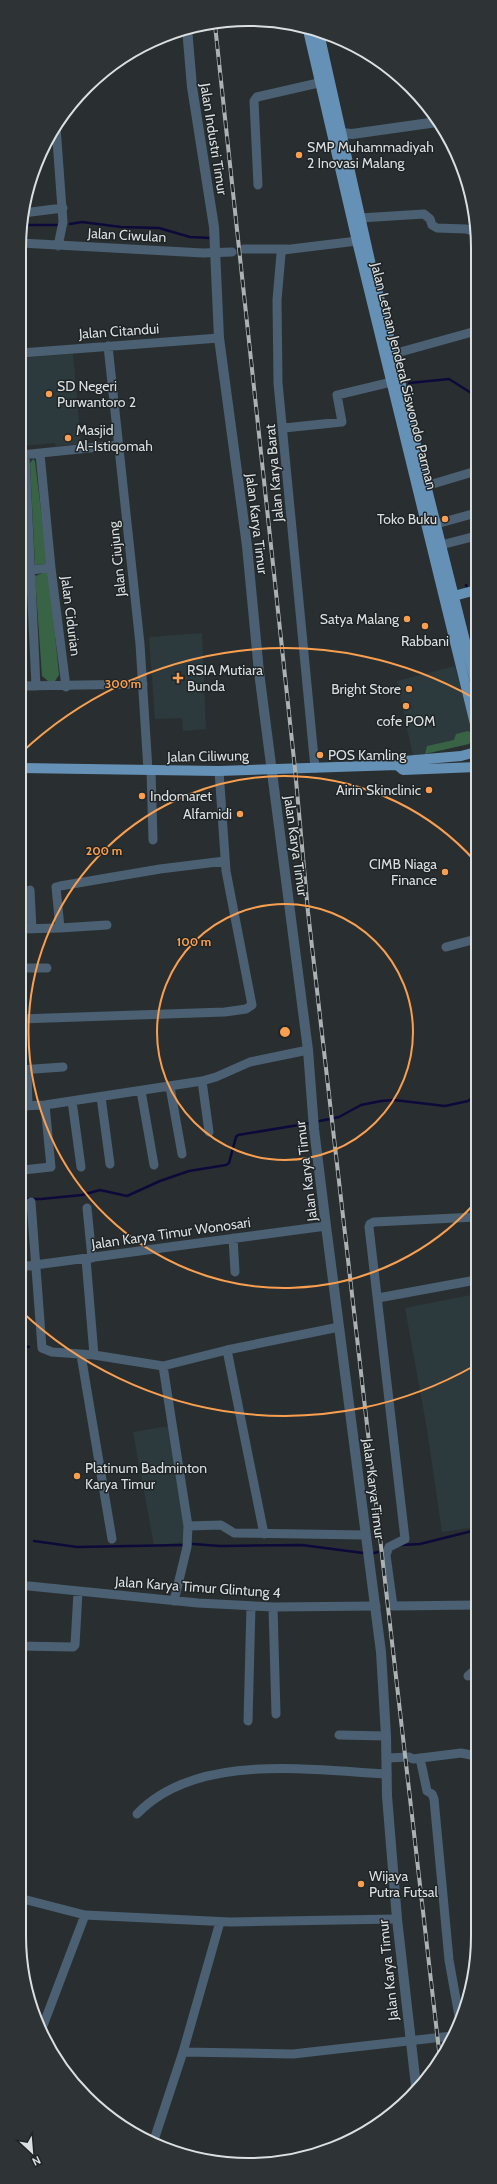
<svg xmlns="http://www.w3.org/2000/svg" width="497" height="2184" font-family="Cabin,sans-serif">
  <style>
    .built { fill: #2c3a3d }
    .green { fill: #396345 }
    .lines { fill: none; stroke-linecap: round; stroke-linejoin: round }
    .stream { stroke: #0d0a3a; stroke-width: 2.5 }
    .minor { stroke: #4b6073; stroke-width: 9 }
    .tertiary { stroke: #4b6073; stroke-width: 10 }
    .primary { stroke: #6691b7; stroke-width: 10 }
    .rail-casing { stroke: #acb1b2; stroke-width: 4 }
    .rail { stroke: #1f2527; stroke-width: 2.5; stroke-dasharray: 8; stroke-linecap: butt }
    .ring { fill: none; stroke: #fa9f4f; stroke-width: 2 }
    .poi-dot { fill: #fa9f4f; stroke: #1f2527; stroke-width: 1.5 }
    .labels { text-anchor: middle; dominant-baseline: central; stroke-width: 3; stroke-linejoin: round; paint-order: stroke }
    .street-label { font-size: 14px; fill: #dbdfe0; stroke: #1f2527 }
    .poi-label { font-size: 14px; fill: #dbdfe0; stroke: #1f2527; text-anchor: start }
    .rim { fill: none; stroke: #dbdfe0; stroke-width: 2 }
    .centre { fill: #fa9f4f; stroke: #1f2527; stroke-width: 2 }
    .ring-label { font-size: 12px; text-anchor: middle; font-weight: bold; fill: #fa9f4f; stroke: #1f2527; stroke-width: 3; stroke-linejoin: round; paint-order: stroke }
  </style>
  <rect width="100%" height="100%" fill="#292f31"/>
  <path class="built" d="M 73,354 L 81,444 L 55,446 L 55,443 L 22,446 L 21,358 Z
    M 202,633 L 206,729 L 183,731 L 182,718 L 155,719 L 149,637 Z
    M 455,666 L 473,734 L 472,742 L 469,744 L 413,756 L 397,681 Z
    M 476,1294 L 476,1527 L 442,1532 L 427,1429 L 405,1308 Z
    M 169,1426 L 185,1527 L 185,1542 L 154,1545 L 133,1432 Z"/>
  <path class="green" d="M 33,459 L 35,461 L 47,561 L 46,564 L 35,565 L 30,463 Z
    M 46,572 L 49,575 L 59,675 L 55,681 L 48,681 L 42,676 L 35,576 Z
    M 468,731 L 473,734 L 473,738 L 469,744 L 425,754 L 427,746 L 454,740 L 456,734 Z"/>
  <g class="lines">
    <path class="stream" d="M 70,224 L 82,222 L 121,227 L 159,228 L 190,237 L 211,238
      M 21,225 L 59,225
      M 409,383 L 449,379 L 476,396
      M 466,585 L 467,587
      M 315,1122 L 339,1117 L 361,1105 L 381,1101 L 394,1100 L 445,1106 L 468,1101 L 476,1095
      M 20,1199 L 41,1199 L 82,1195 L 100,1190 L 127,1196 L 160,1181 L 189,1171 L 226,1165 L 229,1163 L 236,1137 L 238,1135 L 311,1123
      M 20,1345 L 29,1347
      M 34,1541 L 77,1547 L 184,1545
      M 193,1544 L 220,1546 L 302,1545 L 363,1553
      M 401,1545 L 420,1544 L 476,1530
      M 374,1553 L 378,1552"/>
    <path class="minor" d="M 56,127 L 63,222 L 58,246
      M 258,185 L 254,101 L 257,97 L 327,81
      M 23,213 L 63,208
      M 360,218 L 424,214 L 430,219 L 432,225 L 437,228 L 466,229 L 476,232
      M 21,243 L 203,253 L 232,252
      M 244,249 L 286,249
      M 108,346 L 140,644 L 148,770
      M 21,353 L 219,338
      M 393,354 L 476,331
      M 284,428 L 342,422 L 337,395 L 391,382
      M 40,454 L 51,568 L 66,687
      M 21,455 L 119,445
      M 25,455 L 36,686
      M 426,486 L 476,471
      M 436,524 L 476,513
      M 441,545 L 476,536
      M 30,570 L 51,568
      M 20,686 L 143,684
      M 315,768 L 278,383 L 277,300 L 281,254 L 283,250 L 357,241
      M 151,770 L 153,840
      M 30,890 L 32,929
      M 60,928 L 107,925
      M 20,929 L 60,928 L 56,887 L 60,886 L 160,869 L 225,861
      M 446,947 L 476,939
      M 20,968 L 47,968
      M 20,1019 L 225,1012 L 246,1009 L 252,1005 L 226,871 L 219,771
      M 20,1070 L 63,1067
      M 27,1070 L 28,1106
      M 202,1081 L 209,1132
      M 170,1087 L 182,1154
      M 141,1091 L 154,1165
      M 101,1097 L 110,1164
      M 72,1101 L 81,1167
      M 20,1106 L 45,1105 L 202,1081 L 216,1077 L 250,1062 L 308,1050
      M 20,1142 L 23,1170 L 51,1167 L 45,1105
      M 31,1202 L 42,1348 L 52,1352 L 94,1355 L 163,1366
      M 87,1208 L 92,1258
      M 233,1238 L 235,1272
      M 86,1259 L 94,1355
      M 20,1267 L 326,1226
      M 378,1298 L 476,1280
      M 227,1350 L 339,1327
      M 81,1355 L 112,1539
      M 188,1526 L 163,1366 L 227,1350 L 264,1534
      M 19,1574 L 21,1585
      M 19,1585 L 198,1603 L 273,1607 L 376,1606
      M 174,1601 L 187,1547 L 188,1526 L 221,1525 L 234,1533 L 365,1535
      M 476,1605 L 393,1606 L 386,1555 L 389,1547 L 405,1539 L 369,1227 L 370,1224 L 374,1222 L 476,1217
      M 273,1607 L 276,1714
      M 19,1646 L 73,1647 L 75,1645 L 78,1592
      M 468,1676 L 476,1669
      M 248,1721 L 251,1606
      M 339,1735 L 386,1736
      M 387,1758 L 409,1757 L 413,1759 L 461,1753 L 476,1756
      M 420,1758 L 427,1791 L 432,1794 L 434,1799 L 449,1960 L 459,2016
      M 137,1814 C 196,1752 310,1770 387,1774
      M 19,1898 L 85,1915 L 230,1922 L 397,1919
      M 41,2031 L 85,1915
      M 183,2052 L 293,2054 L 452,2036
      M 153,2143 L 183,2052 L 220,1922"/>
    <path class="tertiary" d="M 187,28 L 192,87 L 214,227 L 219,338 L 247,546 L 259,672 L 308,1050 L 314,1129 L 326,1226 L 381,1652 L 386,1736 L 387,1796 L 397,1919 L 416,2086
      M 341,133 L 352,134 L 437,122"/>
    <path class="primary" d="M 308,30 L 357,241 L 476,728
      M 319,33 L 370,261 L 476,685
      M 454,596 L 476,590
      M 397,765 L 403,770 L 476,767
      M 20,768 L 219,771 L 397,765 L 404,761 L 461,756 L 476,752"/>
    <g class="rail-casing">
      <path id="rail" d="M 215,25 L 295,769 L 308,912 L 440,2059"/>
    </g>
    <use href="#rail" class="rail"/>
  </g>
  <g class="ring">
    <circle cx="285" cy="1032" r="128"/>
    <path d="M475 1203A256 256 0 1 1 475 861"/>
    <path d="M474 1366A384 384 0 0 1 21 1311M21 753A384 384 0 0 1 474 698"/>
  </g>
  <g class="poi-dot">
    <circle cx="299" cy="155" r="4"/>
    <circle cx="49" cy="394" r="4"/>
    <circle cx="68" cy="438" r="4"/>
    <circle cx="445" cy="519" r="4"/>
    <circle cx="407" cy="619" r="4"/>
    <circle cx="425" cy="626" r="4"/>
    <path d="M176 672h4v4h4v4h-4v4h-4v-4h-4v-4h4z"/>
    <circle cx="409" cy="689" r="4"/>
    <circle cx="406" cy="706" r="4"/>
    <circle cx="320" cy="755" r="4"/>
    <circle cx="429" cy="790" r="4"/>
    <circle cx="142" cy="796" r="4"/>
    <circle cx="240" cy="814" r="4"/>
    <circle cx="445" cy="872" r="4"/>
    <circle cx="77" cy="1476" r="4"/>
    <circle cx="361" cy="1884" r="4"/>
  </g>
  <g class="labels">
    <g class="street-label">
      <text transform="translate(214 139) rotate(81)">Jalan Industri Timur</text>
      <text transform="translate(127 235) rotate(3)">Jalan Ciwulan</text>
      <text transform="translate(119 331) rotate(-4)">Jalan Citandui</text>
      <text transform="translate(404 376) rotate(76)">Jalan Letnan Jenderal Siswondo Parman</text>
      <text transform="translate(274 473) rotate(-95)">Jalan Karya Barat</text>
      <text transform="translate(257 524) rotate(83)">Jalan Karya Timur</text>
      <text transform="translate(117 559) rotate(-96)">Jalan Ciujung</text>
      <text transform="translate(71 616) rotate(83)">Jalan Cidurian</text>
      <text transform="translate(208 756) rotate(-1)">Jalan Ciliwung</text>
      <text transform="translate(296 846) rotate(82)">Jalan Karya Timur</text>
      <text transform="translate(306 1171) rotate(-97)">Jalan Karya Timur</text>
      <text transform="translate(171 1233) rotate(-8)">Jalan Karya Timur Wonosari</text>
      <text transform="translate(374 1489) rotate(83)">Jalan Karya Timur</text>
      <text transform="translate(198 1587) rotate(4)">Jalan Karya Timur Glintung 4</text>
      <text transform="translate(388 1970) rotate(-96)">Jalan Karya Timur</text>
    </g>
    <g class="poi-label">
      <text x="307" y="147">SMP Muhammadiyah<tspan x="307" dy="16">2 Inovasi Malang</tspan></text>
      <text x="57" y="386">SD Negeri<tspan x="57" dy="16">Purwantoro 2</tspan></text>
      <text x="76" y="430">Masjid<tspan x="76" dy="16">Al-Istiqomah</tspan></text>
      <text x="437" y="519" text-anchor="end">Toko Buku</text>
      <text x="399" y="619" text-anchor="end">Satya Malang</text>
      <text x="425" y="641" text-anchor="middle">Rabbani</text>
      <text x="187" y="670">RSIA Mutiara<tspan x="187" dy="16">Bunda</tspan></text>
      <text x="401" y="689" text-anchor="end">Bright Store</text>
      <text x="406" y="721" text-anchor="middle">cofe POM</text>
      <text x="328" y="755">POS Kamling</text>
      <text x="421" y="790" text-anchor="end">Airin Skinclinic</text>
      <text x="150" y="796">Indomaret</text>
      <text x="232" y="814" text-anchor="end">Alfamidi</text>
      <text x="437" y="864" text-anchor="end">CIMB Niaga<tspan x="437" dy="16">Finance</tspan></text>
      <text x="85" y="1468">Platinum Badminton<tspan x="85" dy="16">Karya Timur</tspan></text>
      <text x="369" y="1876">Wijaya<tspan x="369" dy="16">Putra Futsal</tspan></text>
    </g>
  </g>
  <path d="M0 0H497V2184H0ZM248 26H249A222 222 0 0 1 471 248V1936A222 222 0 0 1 249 2158H248A222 222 0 0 1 26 1936V248A222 222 0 0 1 248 26Z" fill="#2e3436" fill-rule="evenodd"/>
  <path class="rim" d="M248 26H249A222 222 0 0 1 471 248V1936A222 222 0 0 1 249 2158H248A222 222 0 0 1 26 1936V248A222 222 0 0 1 248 26Z"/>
  <circle cx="285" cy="1032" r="6" class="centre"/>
  <g class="ring-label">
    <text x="123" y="688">300 m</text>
    <text x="104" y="855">200 m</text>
    <text x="194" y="946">100 m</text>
  </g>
  <g transform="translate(32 2152) rotate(154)" stroke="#1f2527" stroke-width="3" paint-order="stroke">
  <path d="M0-3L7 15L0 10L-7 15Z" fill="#dbdfe0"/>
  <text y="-6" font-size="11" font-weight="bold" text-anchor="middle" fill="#dbdfe0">N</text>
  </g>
</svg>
